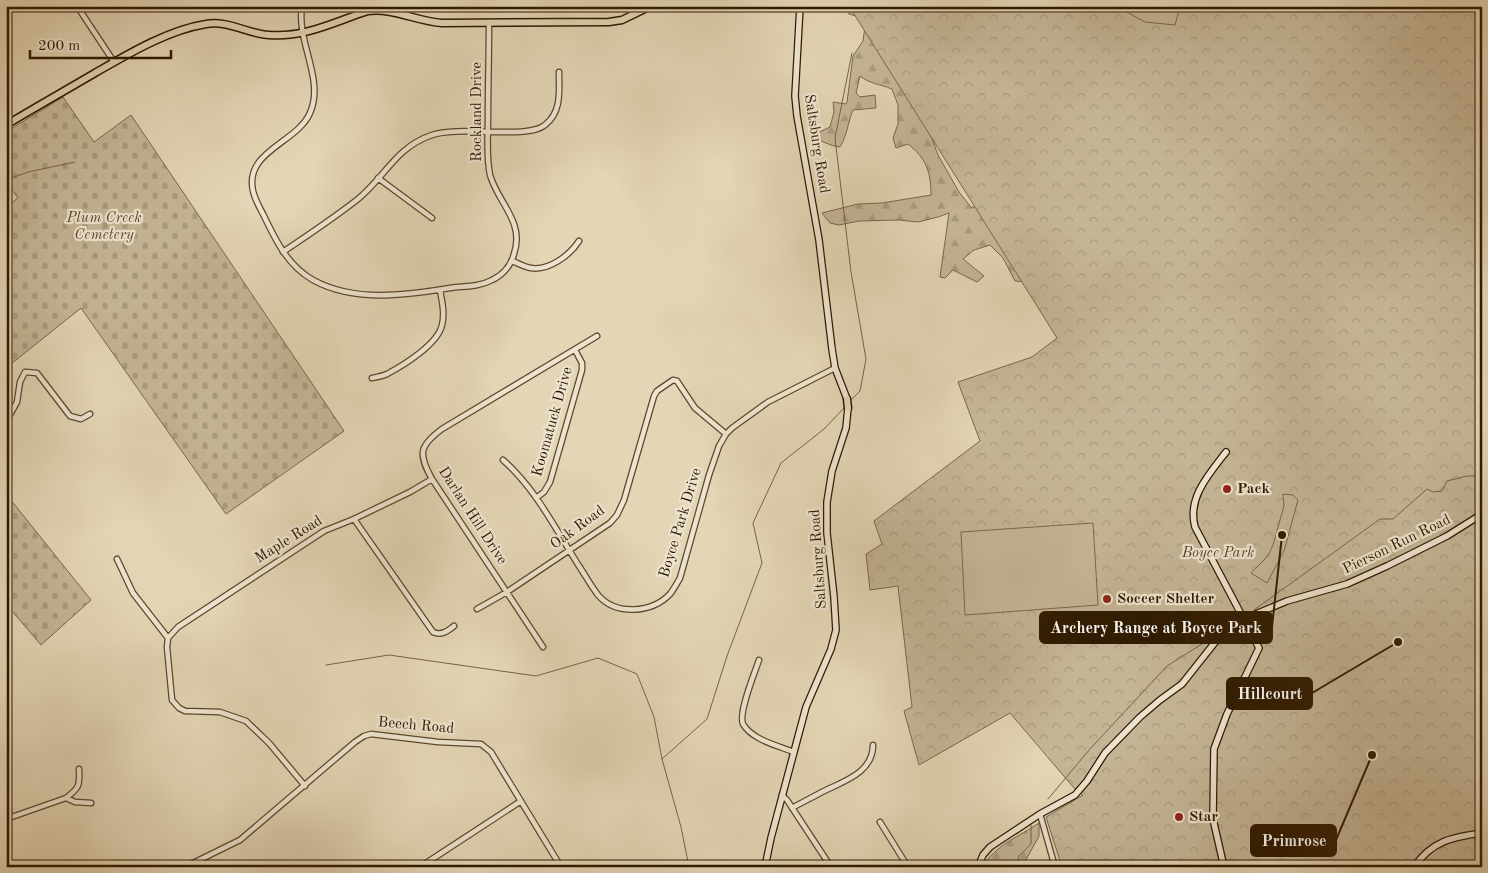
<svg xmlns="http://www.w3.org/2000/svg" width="1488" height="873" font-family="'Old Standard TT',serif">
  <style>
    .forest { fill: url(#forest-firs); stroke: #79674b }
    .cemetery { fill: url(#cemetery-stones); stroke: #79674b }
    .park { fill: url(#park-crowns); stroke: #79674b }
    .garden { fill: #c4b596; stroke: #79674b }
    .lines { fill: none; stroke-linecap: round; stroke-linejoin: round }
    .stream { stroke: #756347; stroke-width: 1 }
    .street-casing { stroke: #5b482d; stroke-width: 7 }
    .secondary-casing { stroke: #2e1900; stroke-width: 8 }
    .primary-casing { stroke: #2e1900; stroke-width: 9 }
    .street { stroke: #ede4cf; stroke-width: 4.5 }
    .secondary { stroke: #ede4cf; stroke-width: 5.5 }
    .primary { stroke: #e3d5b5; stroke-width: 6 }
    .poi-dot { fill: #8f2418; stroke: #ede4cf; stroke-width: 2 }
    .labels { text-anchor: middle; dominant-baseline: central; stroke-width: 4.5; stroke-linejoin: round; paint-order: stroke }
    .street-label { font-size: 15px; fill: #2e1900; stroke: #ede4cf }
    .park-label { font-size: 15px; font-style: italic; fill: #5b482d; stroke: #ede4cf }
    .poi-label { font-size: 15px; font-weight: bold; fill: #2e1900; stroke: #ede4cf; text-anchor: start }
    .leader { fill: none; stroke: #2e1900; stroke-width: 2 }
    .callout-dot { fill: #2e1900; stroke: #ede4cf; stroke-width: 2 }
    .callout { fill: #2e1900; stroke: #2e1900; stroke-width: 2 }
    .callout-label { font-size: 16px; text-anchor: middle; font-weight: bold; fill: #fff }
  </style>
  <defs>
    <pattern id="forest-firs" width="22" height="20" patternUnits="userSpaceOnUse" patternTransform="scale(1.25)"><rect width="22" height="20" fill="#c4b596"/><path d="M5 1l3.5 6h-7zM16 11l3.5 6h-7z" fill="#a99b80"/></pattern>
    <pattern id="cemetery-stones" width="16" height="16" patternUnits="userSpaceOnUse" patternTransform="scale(1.25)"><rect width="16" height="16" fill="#c4b596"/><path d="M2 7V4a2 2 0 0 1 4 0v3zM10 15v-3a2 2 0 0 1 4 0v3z" fill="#a99b80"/></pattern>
    <pattern id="park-crowns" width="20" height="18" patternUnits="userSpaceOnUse" patternTransform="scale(1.25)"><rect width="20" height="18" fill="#c4b596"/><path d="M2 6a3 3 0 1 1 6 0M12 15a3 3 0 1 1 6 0" fill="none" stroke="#a99b80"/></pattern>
  </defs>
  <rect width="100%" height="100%" fill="#e3d5b5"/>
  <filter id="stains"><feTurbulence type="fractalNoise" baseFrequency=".004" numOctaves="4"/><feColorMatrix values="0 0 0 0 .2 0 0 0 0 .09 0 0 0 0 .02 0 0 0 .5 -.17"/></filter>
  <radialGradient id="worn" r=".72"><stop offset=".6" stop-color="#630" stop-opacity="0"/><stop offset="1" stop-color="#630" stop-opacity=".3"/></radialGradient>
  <path class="forest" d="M 844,6 L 943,6 L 919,104 L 938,155 L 959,192 L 971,207 L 982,207 L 1039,283 L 1015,281 L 1003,258 L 990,245 L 974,250 L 963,259 L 984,276 L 977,282 L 953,270 L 945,278 L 940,277 L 949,213 L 938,217 L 918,222 L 899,220 L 859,221 L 839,225 L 830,223 L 822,213 L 858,204 L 882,203 L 931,195 C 931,172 926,158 908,144 L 896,148 L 893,138 L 898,124 L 898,105 L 892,89 C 880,84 870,84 860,76 L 856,93 L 860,97 L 875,95 L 876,108 L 853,110 C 848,122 847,136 840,147 C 829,146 822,140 811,138 L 815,134 L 830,127 L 834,112 L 833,102 L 846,104 L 847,102 L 853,56 L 863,41 L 866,19 L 849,14 Z
    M 1039,823 L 1039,836 L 1022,867 L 994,867 L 984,864 C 1002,841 1017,838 1039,823 Z"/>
  <path class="cemetery" d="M 63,97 L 94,142 L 131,115 L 344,431 L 226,514 L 81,308 L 6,368 L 6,207 L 18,198 L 6,182 L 6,132 Z
    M 6,494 L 91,600 L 41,645 L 6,604 Z"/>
  <path class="park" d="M 849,6 L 1482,6 L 1482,867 L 1062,867 L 1046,817 L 1083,795 L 1074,788 L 1010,713 L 919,765 L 904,711 L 912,707 L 898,586 L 870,590 L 866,554 L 882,544 L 874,521 L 980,441 L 958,382 L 1032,357 L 1057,338 Z"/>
  <path class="garden" d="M 1116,6 L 1180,6 L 1175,25 L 1145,22 Z
    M 1283,494 L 1293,495 L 1298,500 L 1284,551 L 1267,583 L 1251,573 L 1268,556 L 1273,545 L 1284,506 Z
    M 1093,523 L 1098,605 L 965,615 L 961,532 Z"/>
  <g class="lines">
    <path class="stream" d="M 6,180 L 28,172 L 75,162
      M 850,401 L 860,391 L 866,359 L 851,272 L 835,138 L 852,53
      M 1254,610 L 1380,519 L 1393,519 L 1427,489 L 1433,492 L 1442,491 L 1447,481 L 1467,476 L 1476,476 L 1482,472
      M 326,665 L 389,655 L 536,676 L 598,658 L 637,674 L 654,717 L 662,759 L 681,827 L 689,867
      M 662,759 L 707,719 L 727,656 L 762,563 L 753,523 L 781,463 L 824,429 L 846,406
      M 1048,799 L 1090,749 L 1167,666 L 1235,623
      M 1016,867 L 1019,856 L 1031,844 L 1031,825"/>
    <g class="street-casing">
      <path id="street" d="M 77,6 L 114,62
        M 302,6 C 296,42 325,79 310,113 C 297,143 244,151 253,191 C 255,200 260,208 264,216 C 276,241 288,266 313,280 C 355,303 406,295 450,288 C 465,286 479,287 492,280 C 503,275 511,265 514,254 C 525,222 498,203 490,175 C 486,156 488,135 488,116 C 488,85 489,54 489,22
        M 378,178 L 432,218
        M 283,252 C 308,235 334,218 358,199 C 385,177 396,147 432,135 C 460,125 527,140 545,125 C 562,112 559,91 559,72
        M 512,261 C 518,263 524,267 531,268 C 549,271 570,255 579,241
        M 372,378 C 377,377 383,376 387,374 C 404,365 438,344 442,325 C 445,313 442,302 440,290
        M 6,422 L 17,402 L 20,382 L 25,372 L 37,373 L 70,416 L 81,419 L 90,414
        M 503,460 C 536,489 556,530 579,566 C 585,575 591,586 598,595 C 616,616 652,613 670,594 C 674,589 677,583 680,578 L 709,475 L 719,446 L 726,434 L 732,428 L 768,402 L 835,368
        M 536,498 L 544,492 L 550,482 L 582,370 L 582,363 L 575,350
        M 354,519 L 433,632 C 441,636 448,631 454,626
        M 117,559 L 133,593 L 168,638
        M 477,609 L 507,592 L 610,523 L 617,515 L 624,500 L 654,396 L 657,391 L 673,380 L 677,381 L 695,408 L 726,434
        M 543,647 L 432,479 C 418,454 419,446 442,429 L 597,336
        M 759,660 C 755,672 738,713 743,724 C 752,740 779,746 794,752
        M 305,786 L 269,743 L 246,721 L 220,712 L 185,711 L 179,708 L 172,700 L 167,647 L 168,638 L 178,627 L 324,531 L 354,519 L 410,492 L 432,479
        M 782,795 L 787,800 L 831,867
        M 66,798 C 79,788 80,786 79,769
        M 6,802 L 9,810 L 9,817
        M 792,808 C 801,803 811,798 820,793 C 841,782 873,774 873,745
        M 1040,814 L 1055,867
        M 6,819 L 66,798 L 75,802 L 91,803
        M 880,822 L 908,867
        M 185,867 L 240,840 L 355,742 L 364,736 L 371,734 L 438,742 L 481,744 L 491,752 L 561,867
        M 420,867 L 521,801"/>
    </g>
    <g class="secondary-casing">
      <path id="secondary" d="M 800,6 L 795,96 L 797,116 L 819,240 L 832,349 L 835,368 L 847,399
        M 765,867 L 771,838 L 806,707 L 831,649 L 836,630 L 834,597 L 827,533 L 827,502 L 832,471 L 846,428 L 848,408
        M 978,867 L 983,855 L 990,847 L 1040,814 L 1075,795 L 1087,781 L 1105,753 L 1140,717 L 1160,700 L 1182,684 L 1216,641 L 1244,619 L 1287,601 L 1347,584 L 1387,566 L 1447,536 L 1482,514
        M 1224,867 L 1213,819 L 1214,749 L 1227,714 L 1259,648 L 1195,527 C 1187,498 1209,474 1226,452
        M 1414,867 C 1432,841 1452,837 1482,833"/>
    </g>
    <g class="primary-casing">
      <path id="primary" d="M 6,125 C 36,107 66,90 95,73 C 128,54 168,30 206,24 C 228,20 248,34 269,35 C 305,38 336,21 368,11 C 393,8 416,21 442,23 L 609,22 L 622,20 L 651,6
        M 847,399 L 848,408"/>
    </g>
    <use href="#street" class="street"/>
    <use href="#secondary" class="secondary"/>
    <use href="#primary" class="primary"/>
  </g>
  <g class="poi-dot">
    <circle cx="1227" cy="489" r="5"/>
    <circle cx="1107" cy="599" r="5"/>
    <circle cx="1179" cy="817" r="5"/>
  </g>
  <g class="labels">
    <g class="street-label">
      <text transform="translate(477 112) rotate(-90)">Rockland Drive</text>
      <text transform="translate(816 144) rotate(81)">Saltsburg Road</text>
      <text transform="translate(553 422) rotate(-74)">Koomatuck Drive</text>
      <text transform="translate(472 516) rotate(57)">Darlan Hill Drive</text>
      <text transform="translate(681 523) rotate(-73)">Boyce Park Drive</text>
      <text transform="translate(578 528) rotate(-36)">Oak Road</text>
      <text transform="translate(289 540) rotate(-32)">Maple Road</text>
      <text transform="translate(1397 545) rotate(-26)">Pierson Run Road</text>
      <text transform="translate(819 559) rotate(-94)">Saltsburg Road</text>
      <text transform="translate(416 726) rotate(5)">Beech Road</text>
    </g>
    <g class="park-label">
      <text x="104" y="218">Plum Creek<tspan x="104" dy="17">Cemetery</tspan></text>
      <text x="1218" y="553">Boyce Park</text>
    </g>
    <g class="poi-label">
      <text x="1237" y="489">Pack</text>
      <text x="1117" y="599">Soccer Shelter</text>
      <text x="1189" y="817">Star</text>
    </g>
  </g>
  <path class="leader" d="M1282 535L1272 627M1398 642L1312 693M1372 755L1336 840"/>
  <g class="callout-dot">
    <circle cx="1282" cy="535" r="5"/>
    <circle cx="1398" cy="642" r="5"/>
    <circle cx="1372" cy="755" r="5"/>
  </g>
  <g class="callout">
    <rect x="1040" y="612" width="232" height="31" rx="5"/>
    <rect x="1227" y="678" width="85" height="31" rx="5"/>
    <rect x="1251" y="825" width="85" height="31" rx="5"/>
  </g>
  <g class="callout-label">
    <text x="1156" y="633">Archery Range at Boyce Park</text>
    <text x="1270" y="699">Hillcourt</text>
    <text x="1294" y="846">Primrose</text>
  </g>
  <rect width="1488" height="873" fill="none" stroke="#e3d5b5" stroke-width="25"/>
  <rect x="8" y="8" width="1473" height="858" fill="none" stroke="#2e1900" stroke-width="2.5"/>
  <rect x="12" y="12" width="1463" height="848" fill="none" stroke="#2e1900"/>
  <path d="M30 50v8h141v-8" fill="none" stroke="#2e1900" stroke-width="2.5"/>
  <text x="38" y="50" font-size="15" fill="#2e1900" stroke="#ede4cf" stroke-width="4" paint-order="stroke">200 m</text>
  <rect width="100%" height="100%" filter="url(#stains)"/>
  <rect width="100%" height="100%" fill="url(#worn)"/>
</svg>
